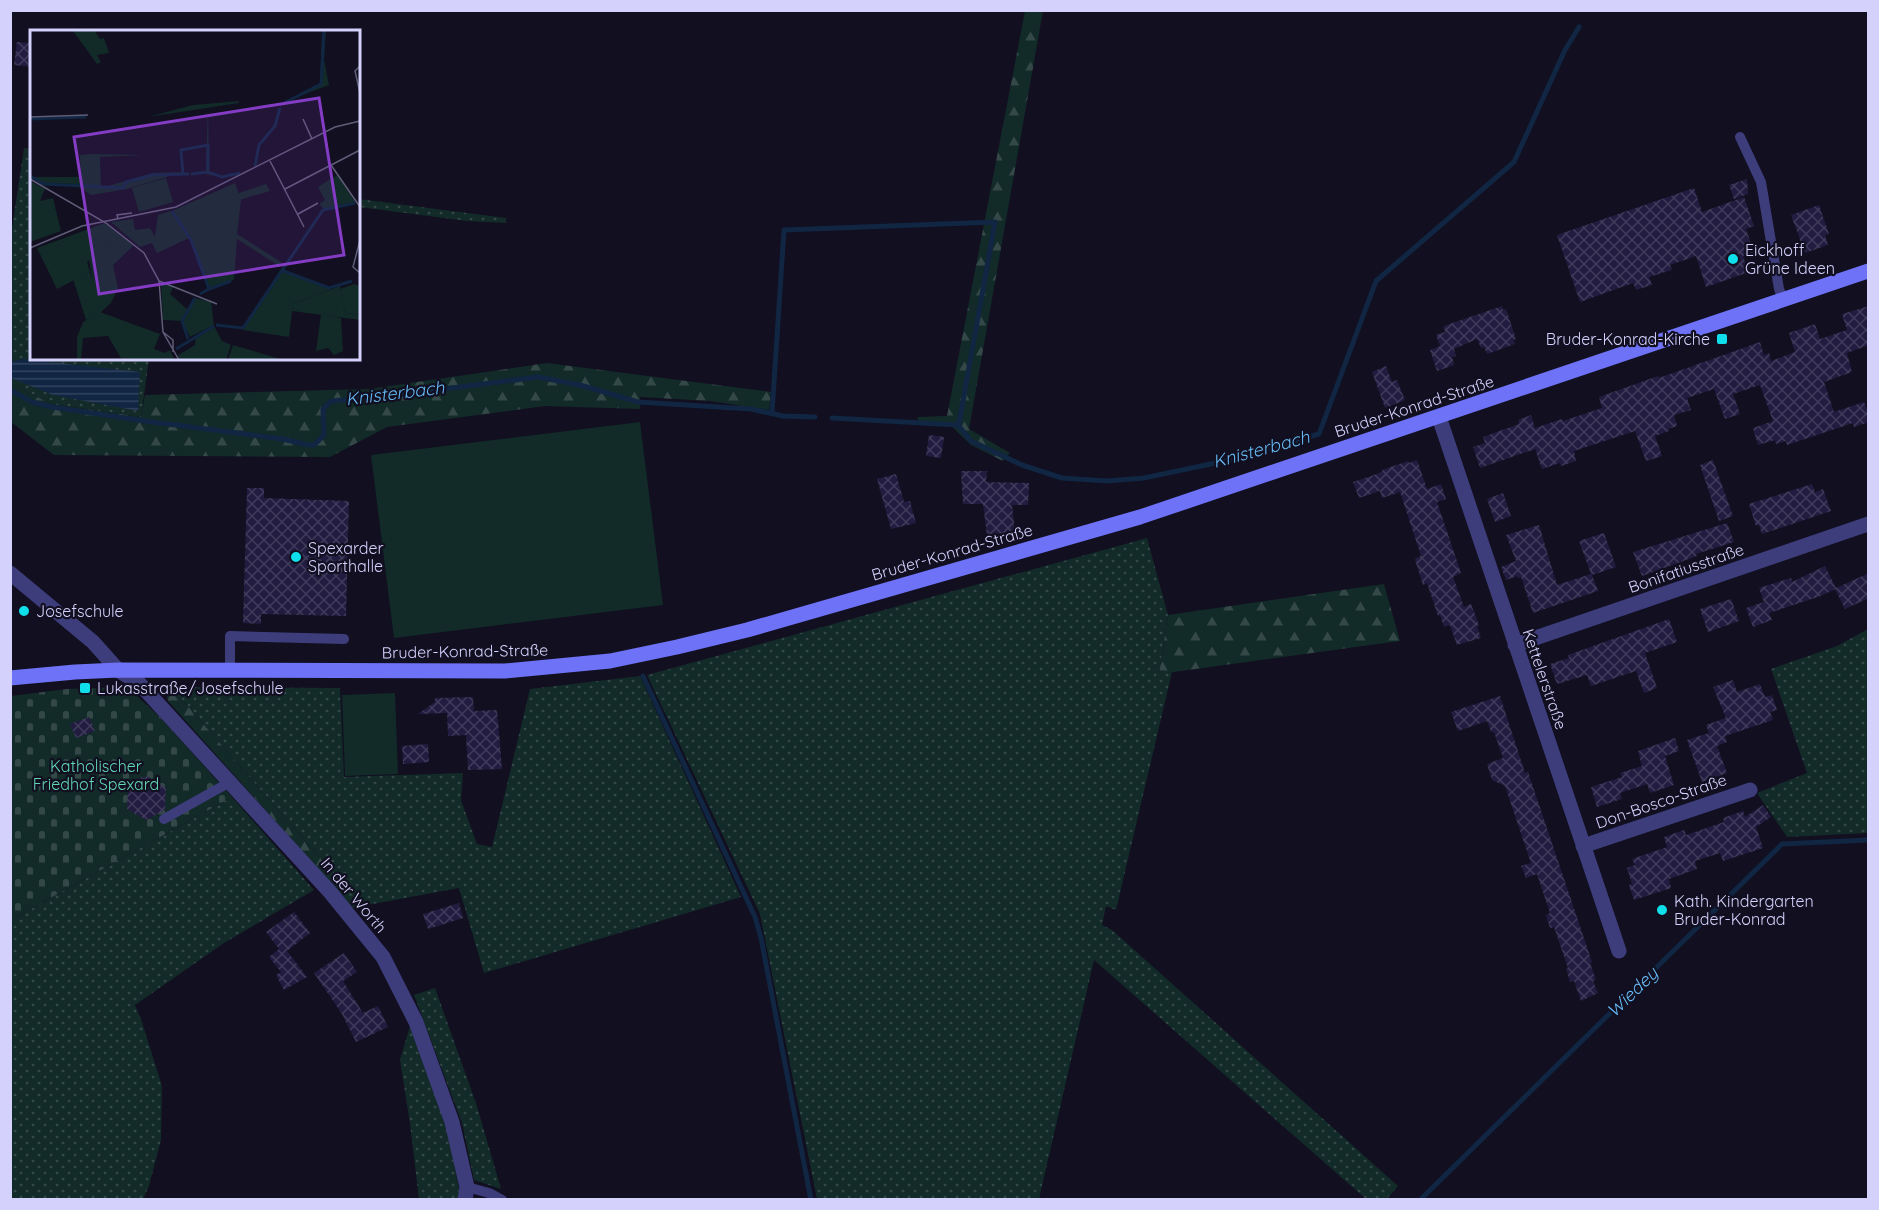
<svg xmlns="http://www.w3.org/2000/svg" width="1879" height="1210" font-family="Quicksand,sans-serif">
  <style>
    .grass { fill: url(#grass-dots) }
    .forest { fill: url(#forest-firs) }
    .cemetery { fill: url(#cemetery-stones) }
    .green { fill: #122a28 }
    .water { fill: url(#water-rules) }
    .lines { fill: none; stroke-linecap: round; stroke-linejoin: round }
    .stream { stroke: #102643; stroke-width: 5 }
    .building { fill: url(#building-cross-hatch) }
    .lane { stroke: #3d3d7c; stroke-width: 10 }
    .street { stroke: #3d3d7c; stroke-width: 15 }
    .secondary { stroke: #6e72f6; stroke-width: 15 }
    .poi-dot { fill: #0fdfea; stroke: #110f20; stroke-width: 2 }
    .labels { text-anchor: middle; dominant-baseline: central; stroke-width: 4.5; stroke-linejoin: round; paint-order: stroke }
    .poi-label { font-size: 16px; fill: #d4d1fc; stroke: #110f20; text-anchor: start }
    .street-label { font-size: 16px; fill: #d4d1fc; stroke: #110f20 }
    .park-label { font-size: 16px; fill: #62d7b4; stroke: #110f20 }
    .water-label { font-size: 18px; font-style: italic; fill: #66baf5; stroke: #110f20 }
    .inset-river { fill: none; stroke: #102643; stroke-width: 3 }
    .inset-road { fill: none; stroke: #5f5d78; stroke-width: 1.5 }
    .view { fill: #843cc5; fill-opacity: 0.15; stroke: #843cc5; stroke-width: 3 }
    .inset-edge { fill: none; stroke: #d4d1fc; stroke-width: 3 }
  </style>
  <defs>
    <pattern id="grass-dots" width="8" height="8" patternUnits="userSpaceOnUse" patternTransform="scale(1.5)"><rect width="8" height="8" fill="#122a28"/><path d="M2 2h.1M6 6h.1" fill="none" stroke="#344848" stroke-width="1.8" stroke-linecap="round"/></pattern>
    <pattern id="forest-firs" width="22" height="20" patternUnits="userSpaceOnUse" patternTransform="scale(1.5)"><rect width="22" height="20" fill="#122a28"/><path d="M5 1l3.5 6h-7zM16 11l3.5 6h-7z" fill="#344848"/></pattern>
    <pattern id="cemetery-stones" width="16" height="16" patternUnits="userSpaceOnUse" patternTransform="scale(1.5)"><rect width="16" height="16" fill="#122a28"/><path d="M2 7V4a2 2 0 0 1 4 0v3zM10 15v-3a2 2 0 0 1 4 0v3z" fill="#344848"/></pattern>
    <pattern id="water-rules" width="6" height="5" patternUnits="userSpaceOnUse" patternTransform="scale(1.5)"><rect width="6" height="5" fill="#102643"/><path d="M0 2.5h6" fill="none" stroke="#32445f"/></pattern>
    <pattern id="building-cross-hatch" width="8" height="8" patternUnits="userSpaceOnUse" patternTransform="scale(1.5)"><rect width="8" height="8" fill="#211c40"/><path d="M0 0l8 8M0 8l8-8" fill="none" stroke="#403c5c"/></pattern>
  </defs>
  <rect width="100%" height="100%" fill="#110f20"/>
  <path class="grass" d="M 24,148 L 31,149 L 32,358 L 149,359 L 141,417 L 51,404 L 11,384 L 11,235 Z
    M 359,199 L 506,218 L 506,223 L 467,221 L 359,207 Z
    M 1147,538 L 1168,615 L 1159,673 L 1172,672 L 1116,910 L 1106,906 L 1102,925 L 1112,930 L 1398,1186 L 1387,1199 L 1366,1199 L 1094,960 L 1039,1199 L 817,1199 L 760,914 L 647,675 Z
    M 1868,629 L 1868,833 L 1787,837 L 1757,793 L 1807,773 L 1771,669 L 1837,646 Z
    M 640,676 L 741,897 L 484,973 L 459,888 L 362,906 L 171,687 L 340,688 L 344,777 L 463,773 L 461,800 L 477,844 L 492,847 L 530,689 Z
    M 232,797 L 314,890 L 224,943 L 135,1005 L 141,1019 L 162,1086 L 161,1140 L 149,1186 L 143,1199 L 11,1200 L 11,920 Z
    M 435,988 L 476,1103 L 501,1189 L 474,1180 L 462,1123 L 414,995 Z
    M 410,1026 L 446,1126 L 459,1188 L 458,1199 L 419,1199 L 410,1124 L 400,1060 Z"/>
  <path class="forest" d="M 1025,11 L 1043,11 L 969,429 L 1010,453 L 1003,461 L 971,445 L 950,425 L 917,425 L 918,417 L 947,416 Z
    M 547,363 L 771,392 L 769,410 L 710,401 L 640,397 L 640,409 L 545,406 L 387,427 L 330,457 L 54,455 L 11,422 L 11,384 L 51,404 L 141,417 L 145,395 L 369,389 Z
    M 1384,584 L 1400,641 L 1159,674 L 1168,615 Z
    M 171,687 L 362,906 L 353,908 L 168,701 L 166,693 Z"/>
  <path class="cemetery" d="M 127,687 L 160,717 L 232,797 L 11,920 L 11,696 L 67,689 Z"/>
  <path class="green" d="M 640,422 L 663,605 L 394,638 L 371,455 Z
    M 395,693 L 398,774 L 345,776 L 342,695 Z"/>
  <path class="water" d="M 23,359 L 140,372 L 138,411 L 53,395 L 11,378 L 11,362 Z"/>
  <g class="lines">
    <path class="stream" d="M 10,390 L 32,402 L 52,407 L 145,421 L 283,439 L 308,445 L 314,445 L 324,435 L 323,409 L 331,401 L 398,395 L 538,377 L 580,385 L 638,402 L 751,409 L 783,416 L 815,417
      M 772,413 L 784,230 L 995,222 L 960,418 L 958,425
      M 832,418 L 958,425 L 971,441 L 1022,465 L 1062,478 L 1107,481 L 1144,478 L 1225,461 L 1319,434 L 1376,281 L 1514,162 L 1565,50 L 1579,27
      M 643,676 L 755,917 L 761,938 L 811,1200
      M 1420,1200 L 1782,844 L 1868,840"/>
  </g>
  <path class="building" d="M 17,42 L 32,43 L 32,67 L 14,65 Z
    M 1747,179 L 1748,194 L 1734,199 L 1729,185 Z
    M 1694,188 L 1702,212 L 1744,197 L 1754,226 L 1746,229 L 1754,252 L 1743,256 L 1749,272 L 1706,287 L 1696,256 L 1670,265 L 1672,270 L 1649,277 L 1652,285 L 1636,290 L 1633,283 L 1580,302 L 1557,235 Z
    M 1819,205 L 1829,234 L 1825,235 L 1828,245 L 1805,253 L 1791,215 Z
    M 1502,306 L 1503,310 L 1506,309 L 1516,339 L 1513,340 L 1515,344 L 1487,354 L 1484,347 L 1481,348 L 1477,339 L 1454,349 L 1456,356 L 1452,357 L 1454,365 L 1437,371 L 1430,350 L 1440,346 L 1436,335 L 1445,332 L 1444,326 Z
    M 1869,306 L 1869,345 L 1847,353 L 1852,372 L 1824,382 L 1834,412 L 1864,402 L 1869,415 L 1869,422 L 1854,427 L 1853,423 L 1787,445 L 1786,441 L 1776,444 L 1775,440 L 1758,445 L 1753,428 L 1773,421 L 1760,385 L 1733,394 L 1740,414 L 1725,419 L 1714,389 L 1687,398 L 1691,410 L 1674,415 L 1677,426 L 1668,429 L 1669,431 L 1655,436 L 1662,456 L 1646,461 L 1635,431 L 1574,451 L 1576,461 L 1561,466 L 1560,463 L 1542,469 L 1535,449 L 1480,468 L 1473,447 L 1485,443 L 1483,437 L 1519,424 L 1518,420 L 1531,415 L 1535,428 L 1562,419 L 1563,421 L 1602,408 L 1599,397 L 1658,376 L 1659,378 L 1760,342 L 1764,355 L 1769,353 L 1771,361 L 1795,352 L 1789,333 L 1815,324 L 1820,339 L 1847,330 L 1842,314 Z
    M 1386,366 L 1392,382 L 1397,380 L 1405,400 L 1385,408 L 1372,372 Z
    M 929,435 L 944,437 L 941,458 L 926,456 Z
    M 1417,460 L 1427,489 L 1441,484 L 1446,499 L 1437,502 L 1461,573 L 1453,577 L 1464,607 L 1471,604 L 1479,625 L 1477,626 L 1481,638 L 1457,645 L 1450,625 L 1444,627 L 1440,615 L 1438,616 L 1427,583 L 1423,585 L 1415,560 L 1416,558 L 1421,556 L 1400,492 L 1382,498 L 1380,491 L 1359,498 L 1353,482 L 1374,475 L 1383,471 L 1382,470 L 1408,461 L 1409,463 Z
    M 1713,460 L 1733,516 L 1719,521 L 1700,465 Z
    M 961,471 L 987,471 L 986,482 L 1029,483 L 1028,505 L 1012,505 L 1015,532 L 987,535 L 983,504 L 963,504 Z
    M 896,474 L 904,502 L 910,501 L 916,523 L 891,529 L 877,479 Z
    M 1812,484 L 1815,492 L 1823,489 L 1831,511 L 1762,534 L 1759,525 L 1756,526 L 1749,504 Z
    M 247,488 L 264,488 L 264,498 L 349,501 L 346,616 L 261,614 L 261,624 L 243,623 Z
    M 1503,493 L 1511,516 L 1495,522 L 1487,499 Z
    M 1727,523 L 1734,542 L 1696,554 L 1697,556 L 1642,576 L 1633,552 Z
    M 1539,525 L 1557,585 L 1591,574 L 1579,541 L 1604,533 L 1616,567 L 1592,575 L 1598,591 L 1533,613 L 1521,577 L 1518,578 L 1517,576 L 1506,580 L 1501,567 L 1516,561 L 1506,535 Z
    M 1825,566 L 1836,588 L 1869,573 L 1869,598 L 1845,609 L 1835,589 L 1821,596 L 1769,613 L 1772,620 L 1753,627 L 1746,608 L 1764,602 L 1759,588 L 1791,578 L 1792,582 Z
    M 1731,599 L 1739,621 L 1708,632 L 1700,609 Z
    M 1669,619 L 1677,642 L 1645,653 L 1657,688 L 1644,693 L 1636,671 L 1591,686 L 1587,675 L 1557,684 L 1550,664 L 1569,658 L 1568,655 Z
    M 1733,680 L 1737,692 L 1760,684 L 1765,697 L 1772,695 L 1777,710 L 1770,712 L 1773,720 L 1725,736 L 1727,742 L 1717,746 L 1727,773 L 1702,782 L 1687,740 L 1709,733 L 1706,725 L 1726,718 L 1713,687 Z
    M 1500,696 L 1525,773 L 1528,772 L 1592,962 L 1590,963 L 1596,980 L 1593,981 L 1598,993 L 1581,1001 L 1574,981 L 1570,982 L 1566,969 L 1568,968 L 1554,927 L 1550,928 L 1546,915 L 1550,913 L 1537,874 L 1526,878 L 1521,866 L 1531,863 L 1505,786 L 1492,780 L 1487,764 L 1503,758 L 1494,732 L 1491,732 L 1487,721 L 1458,731 L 1451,712 Z
    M 473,697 L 474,711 L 497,710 L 502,769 L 468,770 L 466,735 L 448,736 L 447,713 L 418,714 L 435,702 L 435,698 Z
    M 89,717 L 95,731 L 76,738 L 70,724 Z
    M 1675,738 L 1679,751 L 1665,756 L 1674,785 L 1650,793 L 1647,784 L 1620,793 L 1622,799 L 1597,807 L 1591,787 L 1622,777 L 1620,773 L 1642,766 L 1638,751 Z
    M 428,744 L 429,762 L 403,764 L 402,746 Z
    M 147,776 L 166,788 L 165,810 L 146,820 L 127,809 L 128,787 L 131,785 L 131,782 L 142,777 L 144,778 Z
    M 1763,805 L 1771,817 L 1756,827 L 1763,848 L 1723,861 L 1720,853 L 1695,861 L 1697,869 L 1669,879 L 1671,888 L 1634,900 L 1629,885 L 1632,884 L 1627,868 L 1635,865 L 1632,859 L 1667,847 L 1664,837 L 1684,830 L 1686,835 L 1724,822 L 1723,818 L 1743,811 L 1745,817 Z
    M 459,903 L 463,918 L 428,929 L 423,914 Z
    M 294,912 L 310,933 L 287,951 L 307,977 L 284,990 L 276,975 L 281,972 L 269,957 L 279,949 L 266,932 Z
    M 344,953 L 357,972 L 343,981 L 363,1013 L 378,1006 L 388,1027 L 356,1042 L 342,1014 L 314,973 Z"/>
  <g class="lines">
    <path class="lane" d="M 1740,137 L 1761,182 L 1779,289 L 1784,301
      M 230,671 L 230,636 L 344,639
      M 164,819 L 230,782
      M 467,1187 L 489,1193 L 502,1200"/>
    <path class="street" d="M 1439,417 L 1619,951
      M 10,573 L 93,642 L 118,670 L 139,683 L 330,892 L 383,957 L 416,1022 L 452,1122 L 467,1187 L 465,1200
      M 1515,645 L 1868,524
      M 1583,846 L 1750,790"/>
    <path class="secondary" d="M 10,678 L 75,672 L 118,670 L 505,671 L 610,661 L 677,647 L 747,630 L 1140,517 L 1868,271"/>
  </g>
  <g class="poi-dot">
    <circle cx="1733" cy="259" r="6"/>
    <rect x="1716" y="333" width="12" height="12" rx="3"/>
    <circle cx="296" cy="557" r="6"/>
    <circle cx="24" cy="611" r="6"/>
    <rect x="79" y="682" width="12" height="12" rx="3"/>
    <circle cx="1662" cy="910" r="6"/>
  </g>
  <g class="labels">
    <g class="poi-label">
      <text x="1745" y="250">Eickhoff<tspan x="1745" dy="18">Grüne Ideen</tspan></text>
      <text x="1710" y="339" text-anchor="end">Bruder-Konrad-Kirche</text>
      <text x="308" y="548">Spexarder<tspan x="308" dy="18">Sporthalle</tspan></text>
      <text x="36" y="611">Josefschule</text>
      <text x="97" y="688">Lukasstraße/Josefschule</text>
      <text x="1674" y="901">Kath. Kindergarten<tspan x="1674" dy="18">Bruder-Konrad</tspan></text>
    </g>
    <g class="street-label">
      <text transform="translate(1414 406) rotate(-18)">Bruder-Konrad-Straße</text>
      <text transform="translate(952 552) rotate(-16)">Bruder-Konrad-Straße</text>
      <text transform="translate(1686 568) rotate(-19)">Bonifatiusstraße</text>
      <text transform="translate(465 651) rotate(-1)">Bruder-Konrad-Straße</text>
      <text transform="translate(1545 679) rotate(71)">Kettelerstraße</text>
      <text transform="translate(1661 801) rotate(-19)">Don-Bosco-Straße</text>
      <text transform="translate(354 895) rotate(50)">In der Worth</text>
    </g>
    <g class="park-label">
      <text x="96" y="766">Katholischer<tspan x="96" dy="18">Friedhof Spexard</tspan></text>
    </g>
    <g class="water-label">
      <text transform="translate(395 393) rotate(-7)">Knisterbach</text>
      <text transform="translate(1261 449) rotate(-15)">Knisterbach</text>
      <text transform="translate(1632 992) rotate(-44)">Wiedey</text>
    </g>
  </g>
  <g transform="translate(30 30)">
    <rect width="330" height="330" fill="#110f20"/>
    <path d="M 64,0 L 70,9 L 74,8 L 79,23 L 67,25 L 71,32 L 67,34 L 43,1 ZM 209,71 L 209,73 L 118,87 L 163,75 ZM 50,125 L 63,124 L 115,125 L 70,127 L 71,158 L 59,158 L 51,155 ZM 307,145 L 325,172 L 294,179 L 289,174 L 295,170 L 288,157 ZM 205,153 L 211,170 L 207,204 L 251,232 L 249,236 L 207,209 L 204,250 L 180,259 L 162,210 L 142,181 ZM 141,181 L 159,208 L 127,223 L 122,213 L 110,217 L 81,192 L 103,189 L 105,200 L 120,198 L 125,207 L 128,185 ZM 91,205 L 103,216 L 83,235 L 88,258 L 81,273 L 70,283 L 70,266 L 59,230 ZM 250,240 L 302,259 L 263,274 L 259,307 L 213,300 ZM 60,242 L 68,267 L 68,284 L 56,290 L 43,249 ZM 131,252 L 143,257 L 140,264 L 158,280 L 165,268 L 181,272 L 184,295 L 160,307 L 152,291 L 133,290 ZM 324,254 L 330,256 L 330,285 L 315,283 L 310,259 ZM 291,284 L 311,288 L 313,321 L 304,325 L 298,318 L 286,321 ZM 184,296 L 192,311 L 201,315 L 196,330 L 151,330 L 147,326 L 165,315 L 166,306 ZM 203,315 L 254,330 L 198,330 Z" fill="#122a28"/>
    <path d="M 292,0 L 296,0 L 294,30 L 299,55 L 270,66 L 290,53 ZM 178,75 L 179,142 L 184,146 L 172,143 L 176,141 ZM 153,142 L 97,159 L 61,165 L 45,154 L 13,153 L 0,147 L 51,147 L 51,156 L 71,158 L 123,143 ZM 236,154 L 240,161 L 209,170 L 209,163 ZM 59,230 L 70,266 L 70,282 L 130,304 L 124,319 L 135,323 L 140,320 L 145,330 L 92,330 L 78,306 L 53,308 L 51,330 L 47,330 L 47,307 L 53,292 L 68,283 ZM 310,256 L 315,283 L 330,285 L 330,290 L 262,281 L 263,274 Z" fill="#122a28"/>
    <path d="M 75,193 L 91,205 L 57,232 L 60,242 L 27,259 L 7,218 Z" fill="#122a28"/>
    <path d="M 136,148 L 143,172 L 109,182 L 102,158 ZM 0,151 L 15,159 L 10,171 L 23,168 L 31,201 L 0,212 Z" fill="#122a28"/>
    <path class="inset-river" d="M 252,74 L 291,54 L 294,0M 0,89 L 56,87M 225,136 L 229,115 L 245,96 L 250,78M 153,144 L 151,120 L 178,115 L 178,140M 161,144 L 178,142 L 192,147 L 210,143M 0,146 L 14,154 L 93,158 L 96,152 L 122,145 L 159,144M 142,181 L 161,210 L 179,259 L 170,264M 251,240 L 299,258 L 322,251M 179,259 L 201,251M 186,295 L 213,298 L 293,180 L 325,173M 158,309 L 152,291 L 165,268M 146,319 L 184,296"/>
    <path class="inset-road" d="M 330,36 L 325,41 L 330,63M 0,87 L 58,85M 273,89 L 282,109M 240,131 L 274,197M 301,135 L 330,177M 0,149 L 76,193 L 114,223 L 129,251 L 133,302 L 149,330M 255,159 L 330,120M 268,184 L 288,173M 88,189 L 87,185 L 102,183M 330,210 L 323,237 L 330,243M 0,218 L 52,196 L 146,177 L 305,97 L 330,91M 129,251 L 187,274M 133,302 L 143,310 L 143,322"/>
    <path class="view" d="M 289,68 L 314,225 L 69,264 L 44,107 Z"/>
    <rect width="330" height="330" class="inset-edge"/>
  </g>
  <rect width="1879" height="1210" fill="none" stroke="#d4d1fc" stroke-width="24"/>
</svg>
